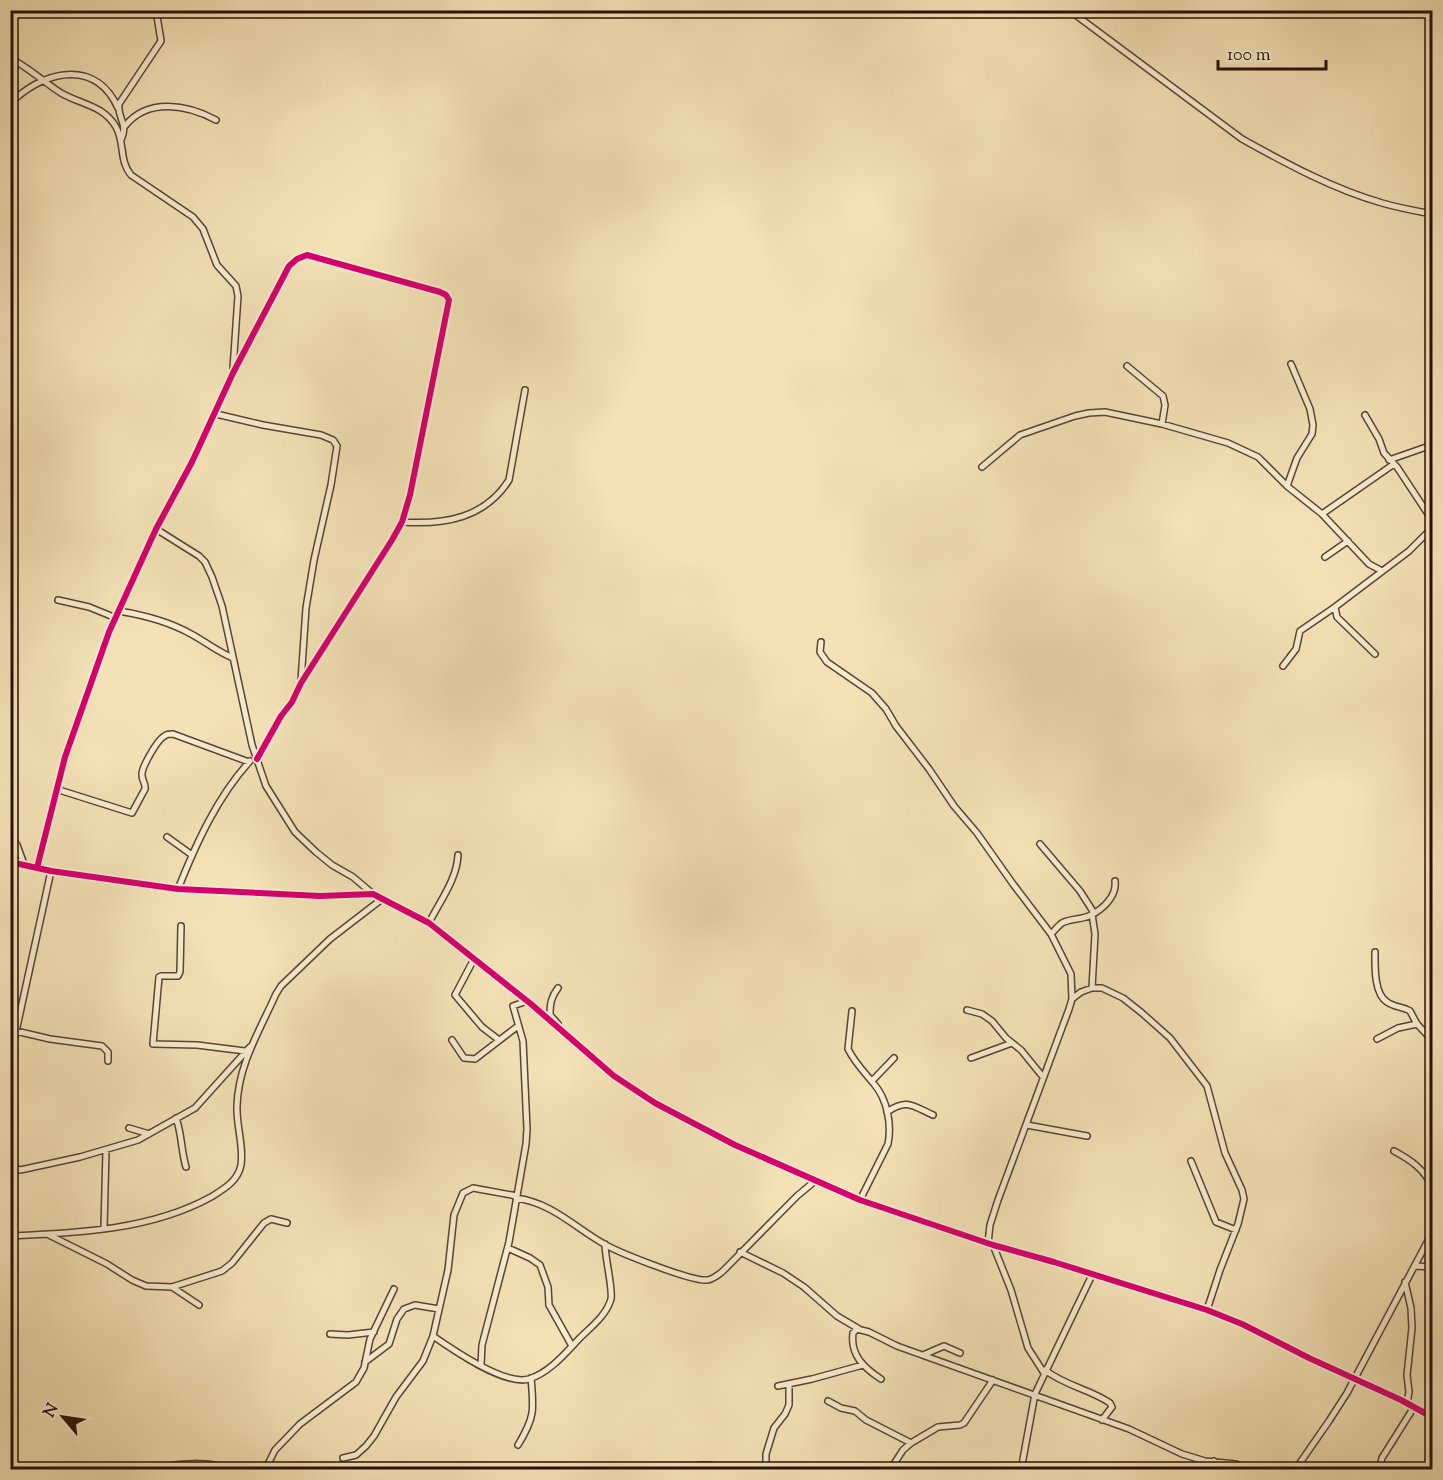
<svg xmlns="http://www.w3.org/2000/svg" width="1443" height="1480" font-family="'Sorts Mill Goudy',serif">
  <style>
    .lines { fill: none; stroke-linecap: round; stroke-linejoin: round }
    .minor-casing { stroke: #5a4432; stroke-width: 8 }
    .tertiary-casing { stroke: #5a4432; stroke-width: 9 }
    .minor { stroke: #f7ecd0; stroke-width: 5 }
    .tertiary { stroke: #f7ecd0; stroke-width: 7 }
    .cycleway-casing { stroke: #f7ecd0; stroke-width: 10 }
    .cycleway { stroke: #d6006c; stroke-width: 6 }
  </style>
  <rect width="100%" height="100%" fill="#f3e2b6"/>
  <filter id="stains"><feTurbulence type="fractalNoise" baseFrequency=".00333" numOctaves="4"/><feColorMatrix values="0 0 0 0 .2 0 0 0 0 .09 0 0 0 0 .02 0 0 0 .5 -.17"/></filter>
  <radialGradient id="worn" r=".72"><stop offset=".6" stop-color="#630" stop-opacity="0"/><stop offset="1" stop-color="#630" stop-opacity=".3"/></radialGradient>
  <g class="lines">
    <g class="minor-casing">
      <path id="minor" d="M 1069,10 L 1242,139 C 1287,164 1333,189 1382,203 C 1399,208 1416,211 1432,214
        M 10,58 C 29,68 44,82 61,93 C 82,105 103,105 116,127 C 125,143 119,161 131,175 L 193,217 L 203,229 L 217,265 L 236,286 L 238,296 L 233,369
        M 10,97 L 16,98 C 49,69 97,61 118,108
        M 125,126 C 148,97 188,105 216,120
        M 121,140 C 129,123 117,119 119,104 L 161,41 L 156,10
        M 1127,366 L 1163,396 L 1165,405 L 1162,424
        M 216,414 L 263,425 L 321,435 L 333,440 L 337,446 L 331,485 L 314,560 L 306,608 L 301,681
        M 1365,415 L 1379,439 L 1384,453 L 1397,467 L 1432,520
        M 1389,460 L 1432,445
        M 982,467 L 1020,435 L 1075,416 L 1089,413 L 1105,412 L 1162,424 L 1228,443 L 1258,457 L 1287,486 L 1322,514 L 1369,564 L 1382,571
        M 1287,486 L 1297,458 L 1312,434 L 1313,425 L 1310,409 L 1291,364
        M 1322,514 L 1394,464
        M 402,522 C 445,525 485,518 509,480 L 525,390
        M 156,529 L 199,556 L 205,562 L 212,577 L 222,606 L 252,745 L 266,786 L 295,832 L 316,852 L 332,865 L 353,877 L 373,894
        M 1325,557 L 1348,541
        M 58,600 L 89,607 L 116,618
        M 119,611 C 143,615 170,622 191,634 C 206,642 218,652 233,658
        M 821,642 L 820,652 L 827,662 L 872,693 L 886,709 L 896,726 L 929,769 L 954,806 L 977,833 L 1013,884 L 1051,934 L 1071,974 L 1072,999 L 1069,1009 L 998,1200 L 990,1225 L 988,1243
        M 1375,654 L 1337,617 L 1335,607 L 1409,551 L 1432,528
        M 1283,666 L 1296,649 L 1300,631 L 1335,607
        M 56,789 L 132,813 L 145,789 C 146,784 142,781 142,775 C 141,768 157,741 163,737 C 167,734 168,734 173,734 L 249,762
        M 10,835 L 17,845 L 24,864
        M 167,837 L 192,855
        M 1040,844 L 1080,891 L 1094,913
        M 37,868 L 65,757 L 109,632 L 156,529 L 192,462 L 233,373 L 289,266 L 297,259 L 307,255 L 440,292 L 446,295 L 449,300 L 410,495 L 402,522 L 392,540 L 301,683 L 292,702 L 281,716 L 257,759
        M 178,889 C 196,844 217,797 250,761
        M 429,923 C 440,901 457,879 458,855
        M 181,926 L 180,972 L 178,976 L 161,976 L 159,977 L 153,1044 L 197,1045 L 245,1051
        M 1051,934 C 1055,930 1058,926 1062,923 C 1071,918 1082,920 1091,915 C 1103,909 1117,896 1115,881
        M 1375,952 C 1375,967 1374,994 1387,1002 C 1394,1007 1403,1007 1410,1011 L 1417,1024 L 1432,1040
        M 474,959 L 455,995 L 482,1027 L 499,1040
        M 1092,988 L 1095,934 L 1092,914
        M 1072,999 L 1081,992 L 1092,988 L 1102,988 L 1123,998 L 1142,1013 L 1170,1038 L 1207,1086 L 1225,1153 L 1242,1190 L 1244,1199 L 1238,1224 L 1220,1270 L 1207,1310
        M 967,1010 L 982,1014 L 992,1021 L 1006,1038 L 1021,1050 L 1043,1077
        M 852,1011 L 848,1049 C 855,1063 865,1073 874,1084 C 887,1099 892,1124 888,1144 L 860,1200
        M 558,1024 L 550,1015 C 550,1004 551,997 558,988
        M 16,1031 L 50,1039 L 102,1046 L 108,1052 L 108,1061
        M 1377,1039 L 1398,1028 L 1417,1024
        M 452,1040 L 464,1058 L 475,1059 L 518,1026
        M 971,1058 L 1012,1043
        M 10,1059 L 51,871
        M 872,1081 L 894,1058
        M 887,1112 C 907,1098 913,1106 933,1115
        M 176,1118 C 182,1134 181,1151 186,1167
        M 1027,1125 L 1087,1136
        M 129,1128 L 149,1134
        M 1394,1151 C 1411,1160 1425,1170 1432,1187
        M 1191,1161 L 1216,1222 L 1236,1230
        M 10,1166 L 20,1170 L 25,1169 L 80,1157 L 138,1140 L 195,1108 L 250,1047
        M 516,1198 C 553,1203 575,1228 606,1245 C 620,1253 693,1282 707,1280 C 714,1279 718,1275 723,1271 L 797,1196 L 815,1181
        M 104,1228 L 106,1150
        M 49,1235 L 107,1264 L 132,1280 L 146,1286 L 172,1287 L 222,1271 L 232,1263 L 264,1223 L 271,1219 L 287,1223
        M 10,1236 C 78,1233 151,1230 211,1197 C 224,1189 238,1181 241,1165 C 244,1146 236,1125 237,1106 C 238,1065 260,1030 276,994 L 281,986 L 330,939 L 382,899
        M 993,1245 L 1011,1290 L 1028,1348 L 1044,1373
        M 508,1248 L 530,1258 L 540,1265 L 548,1287 L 549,1305 L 572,1346
        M 740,1252 L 783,1273 L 804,1287 L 837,1316 L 859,1329
        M 1415,1266 L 1432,1267
        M 1405,1282 L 1411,1308 L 1412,1328 L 1407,1375 L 1409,1392 L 1407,1403
        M 172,1287 L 199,1305
        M 330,1334 L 348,1335 L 374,1332
        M 433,1336 C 453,1350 505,1386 529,1379 C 548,1373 563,1356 576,1342 C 588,1329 606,1317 611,1299 C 613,1289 605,1258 605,1244
        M 923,1355 L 944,1346 L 960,1353
        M 365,1362 L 389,1344 L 397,1319 L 404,1309 L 415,1305 L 439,1309
        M 481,1365 L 482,1345 L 509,1242 L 526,1144 L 527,1129 L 523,1041 L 513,1006 L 527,1001
        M 1045,1370 C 1065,1386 1090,1389 1110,1403 L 1112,1407 L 1102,1420
        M 881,1379 C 864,1368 850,1355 853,1333 L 857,1329 L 869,1332 L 897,1346 L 1129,1429 L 1182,1454 L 1205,1461 L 1236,1464 L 1250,1470
        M 778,1386 L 812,1379 L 863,1365
        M 828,1401 L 841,1408 L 855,1411 L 866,1420 L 911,1443
        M 518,1445 C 535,1417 534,1410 531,1378
        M 343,1458 L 356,1455 L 366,1446 L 374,1436 L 396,1397 L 423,1361 L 433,1336 L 448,1270 L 454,1215 L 463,1193 L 473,1188 L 517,1196
        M 159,1470 C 173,1462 214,1461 228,1470
        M 265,1470 L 275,1450 L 300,1424 L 356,1382 L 364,1368 L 370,1339 L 394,1289
        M 675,1470 C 693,1466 709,1461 726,1470
        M 766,1470 L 766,1454 L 774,1428 L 785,1414 L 789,1405 L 789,1384
        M 890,1470 L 903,1450 L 911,1443 L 938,1427 L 960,1425 L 964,1423 L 993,1380
        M 1021,1470 L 1035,1394 L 1092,1275
        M 1208,1470 L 1214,1461
        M 1295,1470 L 1329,1421 L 1347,1393 L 1432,1233
        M 1379,1470 L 1382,1458 L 1414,1407"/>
    </g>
    <g class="tertiary-casing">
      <path id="tertiary" d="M 10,862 L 51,871 L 178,889 L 320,896 L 373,894 L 429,923 L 531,1004 L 614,1076 L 655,1103 L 735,1145 L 860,1200 L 993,1245 L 1054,1262 L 1207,1310 L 1242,1324 L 1309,1358 L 1401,1400 L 1432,1417"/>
    </g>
    <use href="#minor" class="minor"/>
    <use href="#tertiary" class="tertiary"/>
    <g class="cycleway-casing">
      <path id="cycleway" d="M 10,862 L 51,871 L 178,889 L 320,896 L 373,894 L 429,923 L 531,1004 L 614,1076 L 655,1103 L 735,1145 L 860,1200 L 993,1245 L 1054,1262 L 1207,1310 L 1242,1324 L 1309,1358 L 1401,1400 L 1432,1417
        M 37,868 L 65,757 L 109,632 L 156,529 L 192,462 L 233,373 L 289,266 L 297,259 L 307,255 L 440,292 L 446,295 L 449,300 L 410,495 L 402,522 L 392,540 L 301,683 L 292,702 L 281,716 L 257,759"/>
    </g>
    <use href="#cycleway" class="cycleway"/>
  </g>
  <rect width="1443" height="1480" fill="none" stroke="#f3e2b6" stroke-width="36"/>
  <rect x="12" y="12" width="1419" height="1456" fill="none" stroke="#271006" stroke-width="3"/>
  <rect x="18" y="18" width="1407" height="1444" fill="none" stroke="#271006" stroke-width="1.5"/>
  <g transform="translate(63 1417) rotate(299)" stroke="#f7ecd0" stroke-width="4.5" paint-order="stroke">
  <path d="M0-4.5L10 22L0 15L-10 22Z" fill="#271006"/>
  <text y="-9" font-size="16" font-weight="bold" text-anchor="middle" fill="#271006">N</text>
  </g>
  <path d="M1218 60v9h108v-9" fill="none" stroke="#271006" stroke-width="3"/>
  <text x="1227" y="60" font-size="18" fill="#271006" stroke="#f7ecd0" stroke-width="4.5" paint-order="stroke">100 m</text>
  <rect width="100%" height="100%" filter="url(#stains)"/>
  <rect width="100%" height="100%" fill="url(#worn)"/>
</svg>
